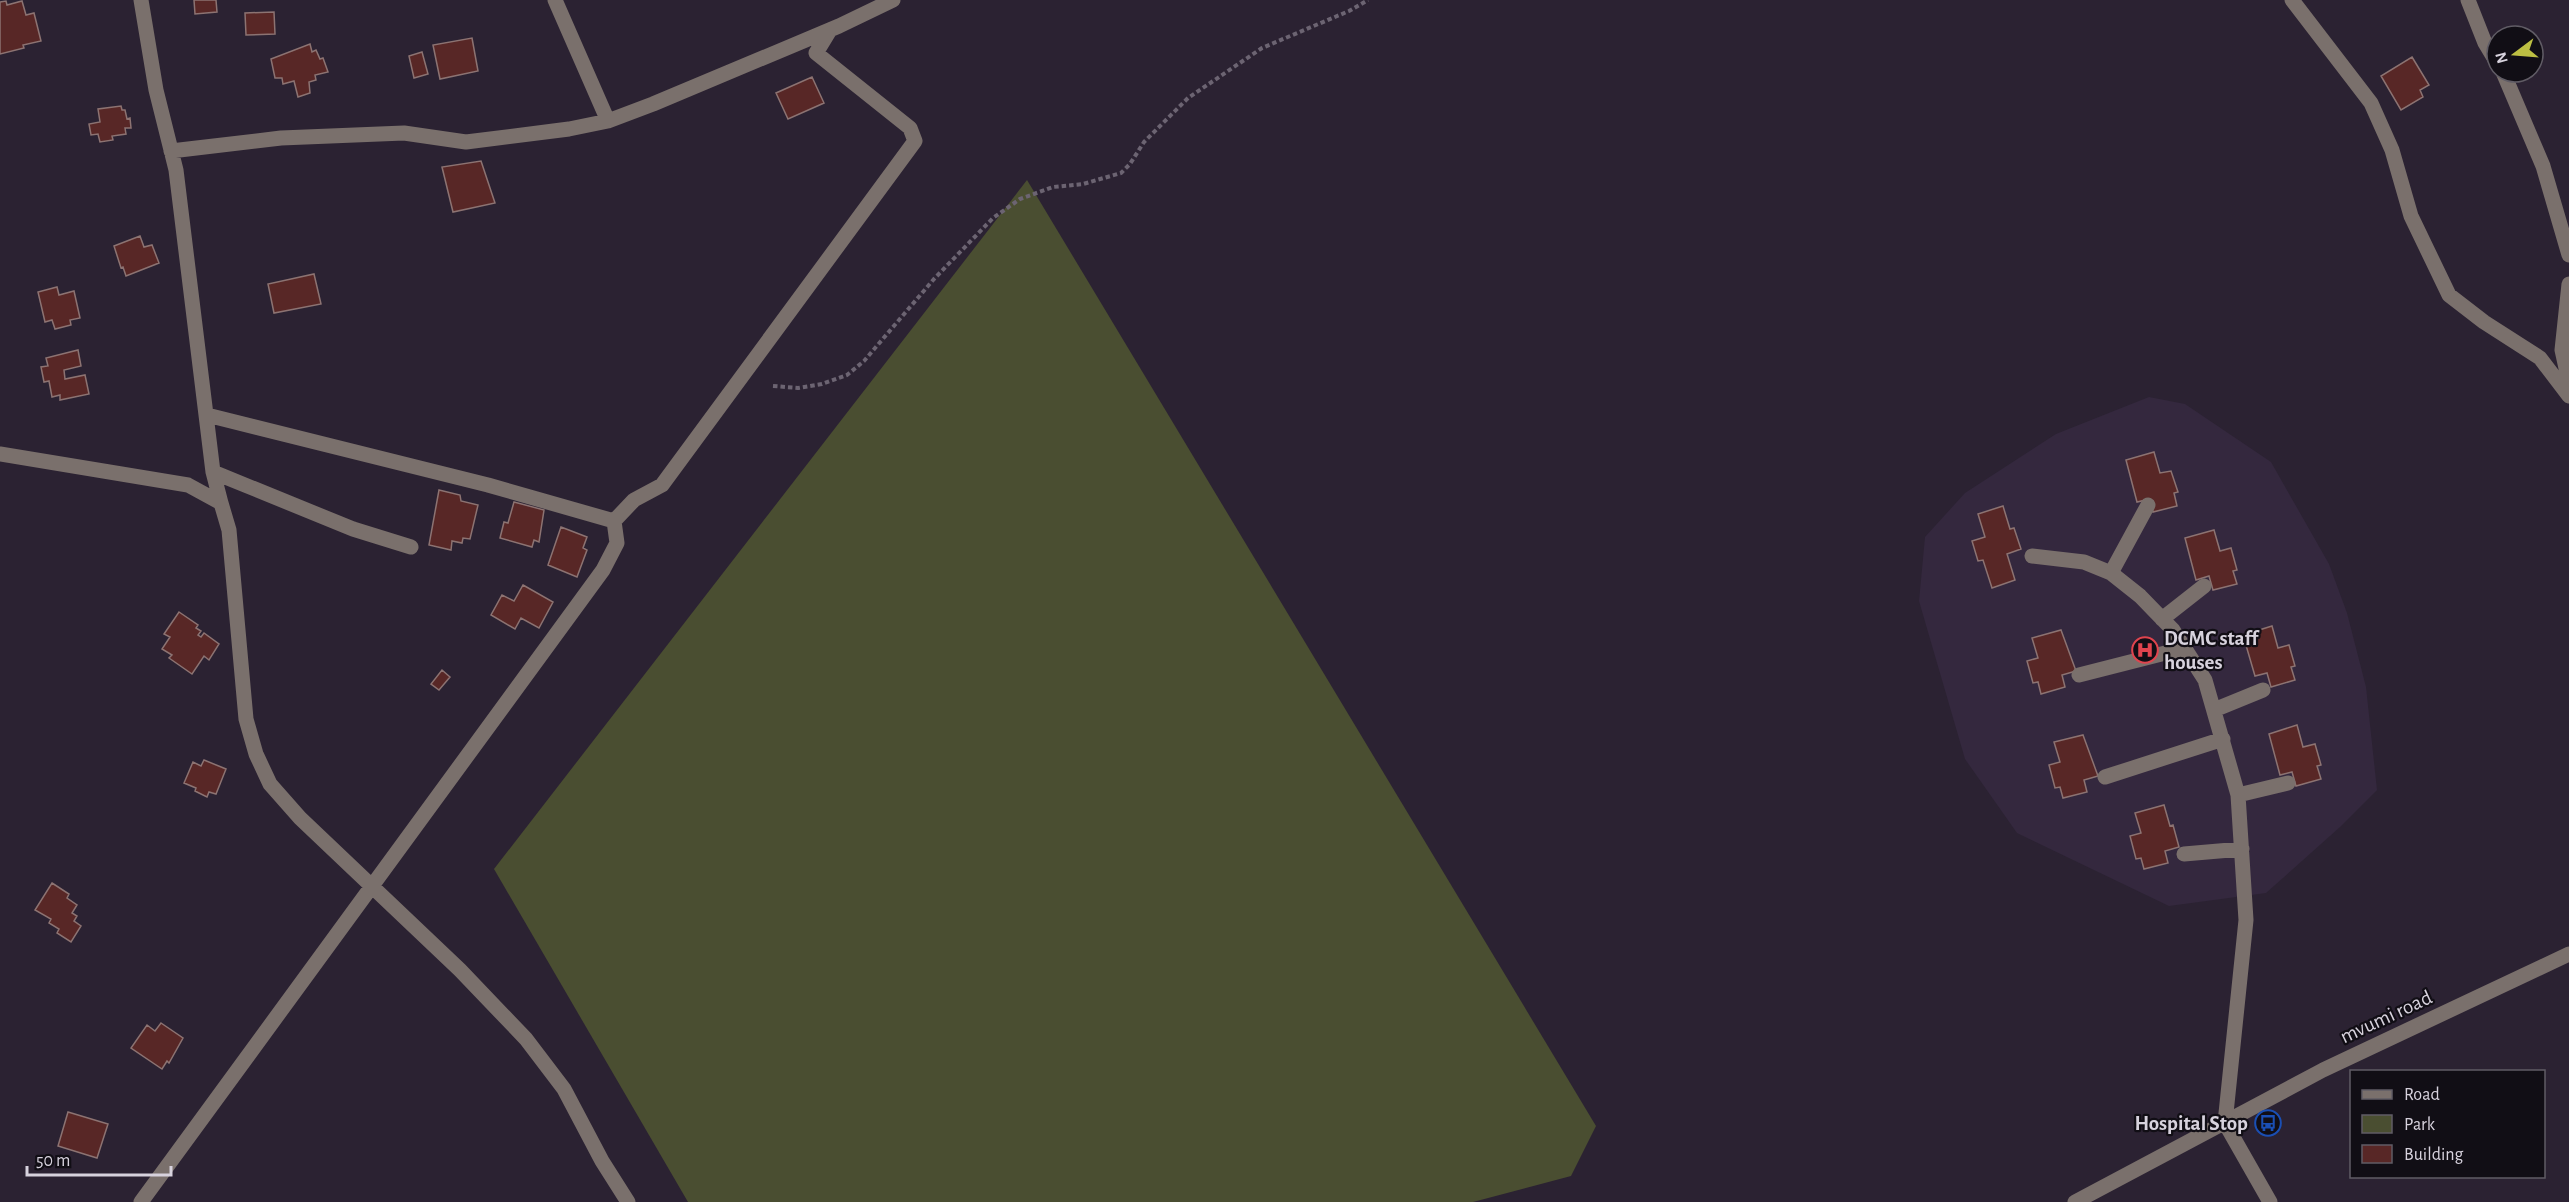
<svg xmlns="http://www.w3.org/2000/svg" width="2569" height="1202" font-family="'Alegreya Sans',sans-serif">
  <style>
    .built { fill: #34283e }
    .green { fill: #4a4e31 }
    .building { fill: #582726; stroke: #8c7372; stroke-width: 1.5 }
    .lines { fill: none; stroke-linecap: round; stroke-linejoin: round }
    .path { stroke: #6c6472; stroke-width: 4; stroke-dasharray: 4.5 3; stroke-linecap: butt }
    .minor { stroke: #7a706c; stroke-width: 15 }
    .labels { text-anchor: middle; dominant-baseline: central; stroke-width: 4.5; stroke-linejoin: round; paint-order: stroke }
    .poi-label { font-size: 21px; font-weight: bold; fill: #d7d2dd; stroke: #110e15; text-anchor: start }
    .street-label { font-size: 21px; fill: #d7d2dd; stroke: #110e15 }
  </style>
  <rect width="100%" height="100%" fill="#2b2232"/>
  <path class="built" d="M 2149,397 L 2185,404 L 2271,462 L 2329,564 L 2347,613 L 2366,687 L 2377,790 L 2340,827 L 2266,893 L 2169,906 L 2017,833 L 1965,759 L 1919,601 L 1925,537 L 1965,493 L 2056,434 Z"/>
  <path class="green" d="M 1027,180 L 1596,1126 L 1571,1176 L 1473,1202 L 688,1202 L 494,869 Z"/>
  <path class="building" d="M 194,0 L 216,0 L 217,12 L 195,14 Z
    M 6,1 L 7,5 L 22,1 L 26,15 L 34,13 L 41,41 L 23,45 L 24,48 L 0,54 L 0,2 Z
    M 274,12 L 275,34 L 246,35 L 245,13 Z
    M 472,38 L 478,71 L 440,79 L 433,45 Z
    M 310,44 L 312,52 L 316,50 L 320,59 L 323,58 L 328,72 L 315,75 L 316,80 L 309,82 L 310,93 L 298,97 L 294,81 L 283,84 L 282,78 L 275,78 L 271,59 Z
    M 422,52 L 428,74 L 414,78 L 409,56 Z
    M 2412,57 L 2429,85 L 2420,90 L 2423,97 L 2401,110 L 2381,76 Z
    M 812,77 L 824,103 L 788,119 L 776,93 Z
    M 121,106 L 122,110 L 125,110 L 127,119 L 130,118 L 131,128 L 125,128 L 126,134 L 112,136 L 113,140 L 100,142 L 98,134 L 91,135 L 89,124 L 100,122 L 98,109 Z
    M 481,161 L 495,203 L 453,212 L 442,167 Z
    M 140,236 L 144,247 L 152,245 L 159,263 L 126,276 L 123,267 L 121,268 L 114,246 Z
    M 314,274 L 321,304 L 274,313 L 268,284 Z
    M 57,287 L 59,295 L 74,291 L 80,318 L 70,320 L 71,325 L 55,329 L 52,320 L 45,322 L 38,292 Z
    M 78,350 L 81,366 L 64,370 L 65,379 L 85,375 L 89,394 L 60,400 L 60,395 L 52,397 L 49,381 L 44,382 L 41,367 L 48,366 L 46,358 Z
    M 2154,452 L 2160,473 L 2171,471 L 2178,492 L 2174,493 L 2177,506 L 2153,512 L 2150,499 L 2137,502 L 2126,460 Z
    M 439,490 L 460,495 L 461,501 L 478,505 L 470,539 L 463,538 L 462,543 L 452,541 L 451,550 L 429,545 Z
    M 514,502 L 544,510 L 539,542 L 534,540 L 532,547 L 500,538 L 504,522 L 508,523 Z
    M 2003,506 L 2010,529 L 2014,528 L 2021,549 L 2007,554 L 2015,580 L 1992,588 L 1983,560 L 1978,561 L 1972,541 L 1985,537 L 1978,514 Z
    M 561,527 L 587,537 L 583,548 L 587,550 L 577,577 L 548,565 Z
    M 2214,530 L 2220,551 L 2231,548 L 2237,570 L 2233,571 L 2237,584 L 2213,590 L 2209,576 L 2196,580 L 2185,538 Z
    M 523,585 L 553,602 L 539,628 L 521,618 L 515,629 L 491,615 L 502,595 L 514,601 Z
    M 179,612 L 198,625 L 196,628 L 201,631 L 198,635 L 201,637 L 204,633 L 219,644 L 209,660 L 204,656 L 192,674 L 169,658 L 172,655 L 162,649 L 170,637 L 164,634 Z
    M 2272,626 L 2278,648 L 2289,645 L 2295,666 L 2291,667 L 2295,680 L 2271,687 L 2267,673 L 2255,676 L 2243,635 Z
    M 2061,630 L 2076,671 L 2062,675 L 2065,687 L 2041,694 L 2038,682 L 2033,683 L 2027,661 L 2038,658 L 2032,638 Z
    M 442,670 L 450,677 L 439,690 L 431,684 Z
    M 2297,725 L 2303,747 L 2315,744 L 2321,765 L 2317,766 L 2321,779 L 2296,786 L 2292,772 L 2280,775 L 2269,734 Z
    M 2083,735 L 2098,776 L 2084,780 L 2087,792 L 2063,798 L 2060,787 L 2055,788 L 2049,765 L 2060,762 L 2054,742 Z
    M 204,760 L 226,769 L 216,794 L 209,792 L 207,797 L 195,791 L 196,788 L 184,783 L 193,762 L 201,766 Z
    M 2164,805 L 2170,826 L 2173,825 L 2179,847 L 2165,851 L 2168,863 L 2144,869 L 2141,858 L 2136,859 L 2130,836 L 2141,833 L 2135,813 Z
    M 52,883 L 69,894 L 67,898 L 77,905 L 72,913 L 77,916 L 74,921 L 81,926 L 71,942 L 57,933 L 59,929 L 49,923 L 51,919 L 35,910 Z
    M 161,1023 L 183,1038 L 169,1063 L 167,1061 L 162,1069 L 131,1048 L 147,1025 L 155,1031 Z
    M 68,1112 L 108,1124 L 97,1158 L 58,1146 Z"/>
  <g class="lines">
    <path class="path" d="M 773,386 L 798,388 L 822,384 L 847,375 L 864,361 L 934,279 L 993,218 L 1020,199 L 1053,187 L 1083,184 L 1121,173 L 1130,164 L 1144,142 L 1188,98 L 1262,48 L 1349,11 L 1368,0"/>
    <path class="minor" d="M 141,0 L 156,90 L 176,170 L 213,472 L 221,503
      M 555,0 L 608,121
      M 2292,0 L 2371,103 L 2392,150 L 2411,216 L 2449,295 L 2484,322 L 2540,358 L 2569,396
      M 2468,0 L 2485,43 L 2497,63
      M 2503,72 L 2543,166 L 2569,255
      M 171,151 L 281,138 L 404,133 L 466,142 L 569,129 L 608,121 L 653,104 L 839,26 L 893,0
      M 2569,284 L 2562,350 L 2569,382
      M 207,415 L 488,485 L 614,521
      M 0,454 L 188,485 L 221,503 L 229,530 L 246,719 L 256,754 L 270,784 L 300,818 L 460,970 L 526,1039 L 564,1089 L 602,1161 L 628,1202
      M 213,472 L 353,529 L 411,547
      M 614,521 L 634,500 L 662,485 L 915,141 L 910,128 L 816,53 L 830,30
      M 2032,556 L 2084,562 L 2111,573 L 2140,596 L 2173,630 L 2205,680 L 2238,795 L 2246,920 L 2225,1123 L 2270,1202
      M 2111,573 L 2148,505
      M 2162,619 L 2204,586
      M 2079,675 L 2185,648
      M 2214,710 L 2263,690
      M 2105,777 L 2223,739
      M 2238,795 L 2288,783
      M 2184,854 L 2242,849
      M 141,1202 L 603,570 L 617,543 L 614,521
      M 2075,1202 L 2323,1070 L 2569,954"/>
  </g>
  <defs>
    <g id="hospital-ring" transform="scale(1.35)"><circle r="9.5" fill="#110e15" stroke="#e0444e" stroke-width="1.5"/><path d="M-5-5h3v3.5h4V-5h3V5h-3V1.5h-4V5h-3Z" fill="#e0444e"/></g>
    <g id="bus-ring" transform="scale(1.35)"><circle r="9.5" fill="#110e15" stroke="#1a4fb4" stroke-width="1.5"/><path d="M-5-6H5V4H4V6H2V4H-2V6H-4V4H-5ZM-3.5-4V0h7V-4ZM-3.5 1.2v1.5H-2V1.2ZM2 1.2v1.5H3.5V1.2Z" fill="#1a4fb4"/></g>
  </defs>
  <g fill-rule="evenodd">
    <use href="#hospital-ring" x="2145" y="650"/>
    <use href="#bus-ring" x="2268" y="1123"/>
  </g>
  <g class="labels">
    <g class="poi-label">
      <text x="2164" y="638">DCMC staff<tspan x="2164" dy="24">houses</tspan></text>
      <text x="2248" y="1123" text-anchor="end">Hospital Stop</text>
    </g>
    <g class="street-label">
      <text transform="translate(2386 1017) rotate(-25)">mvumi road</text>
    </g>
  </g>
  <rect x="2350" y="1070" width="195" height="108" fill="#110e15" stroke="#605c65" stroke-width="1.5"/>
  <rect x="2362" y="1090" width="30" height="9" fill="#7a706c" stroke="#605c65" stroke-width="1.5"/>
  <text x="2404" y="1100" font-size="18" fill="#d7d2dd">Road</text>
  <rect x="2362" y="1115" width="30" height="18" fill="#4a4e31" stroke="#605c65" stroke-width="1.5"/>
  <text x="2404" y="1130" font-size="18" fill="#d7d2dd">Park</text>
  <rect x="2362" y="1145" width="30" height="18" fill="#582726" stroke="#605c65" stroke-width="1.5"/>
  <text x="2404" y="1160" font-size="18" fill="#d7d2dd">Building</text>
  <g transform="translate(2515 54) rotate(254)"><circle r="28" fill="#110e15" stroke="#605c65" stroke-width="1.5"/>
  <path d="M0-4.5L10 22L0 15L-10 22Z" fill="#bdbf43"/>
  <text y="-9" font-size="16" font-weight="bold" text-anchor="middle" fill="#d7d2dd">N</text>
  </g>
  <path d="M27 1166v9h144v-9" fill="none" stroke="#d7d2dd" stroke-width="3"/>
  <text x="36" y="1166" font-size="18" fill="#d7d2dd" stroke="#110e15" stroke-width="4.5" paint-order="stroke">50 m</text>
</svg>
